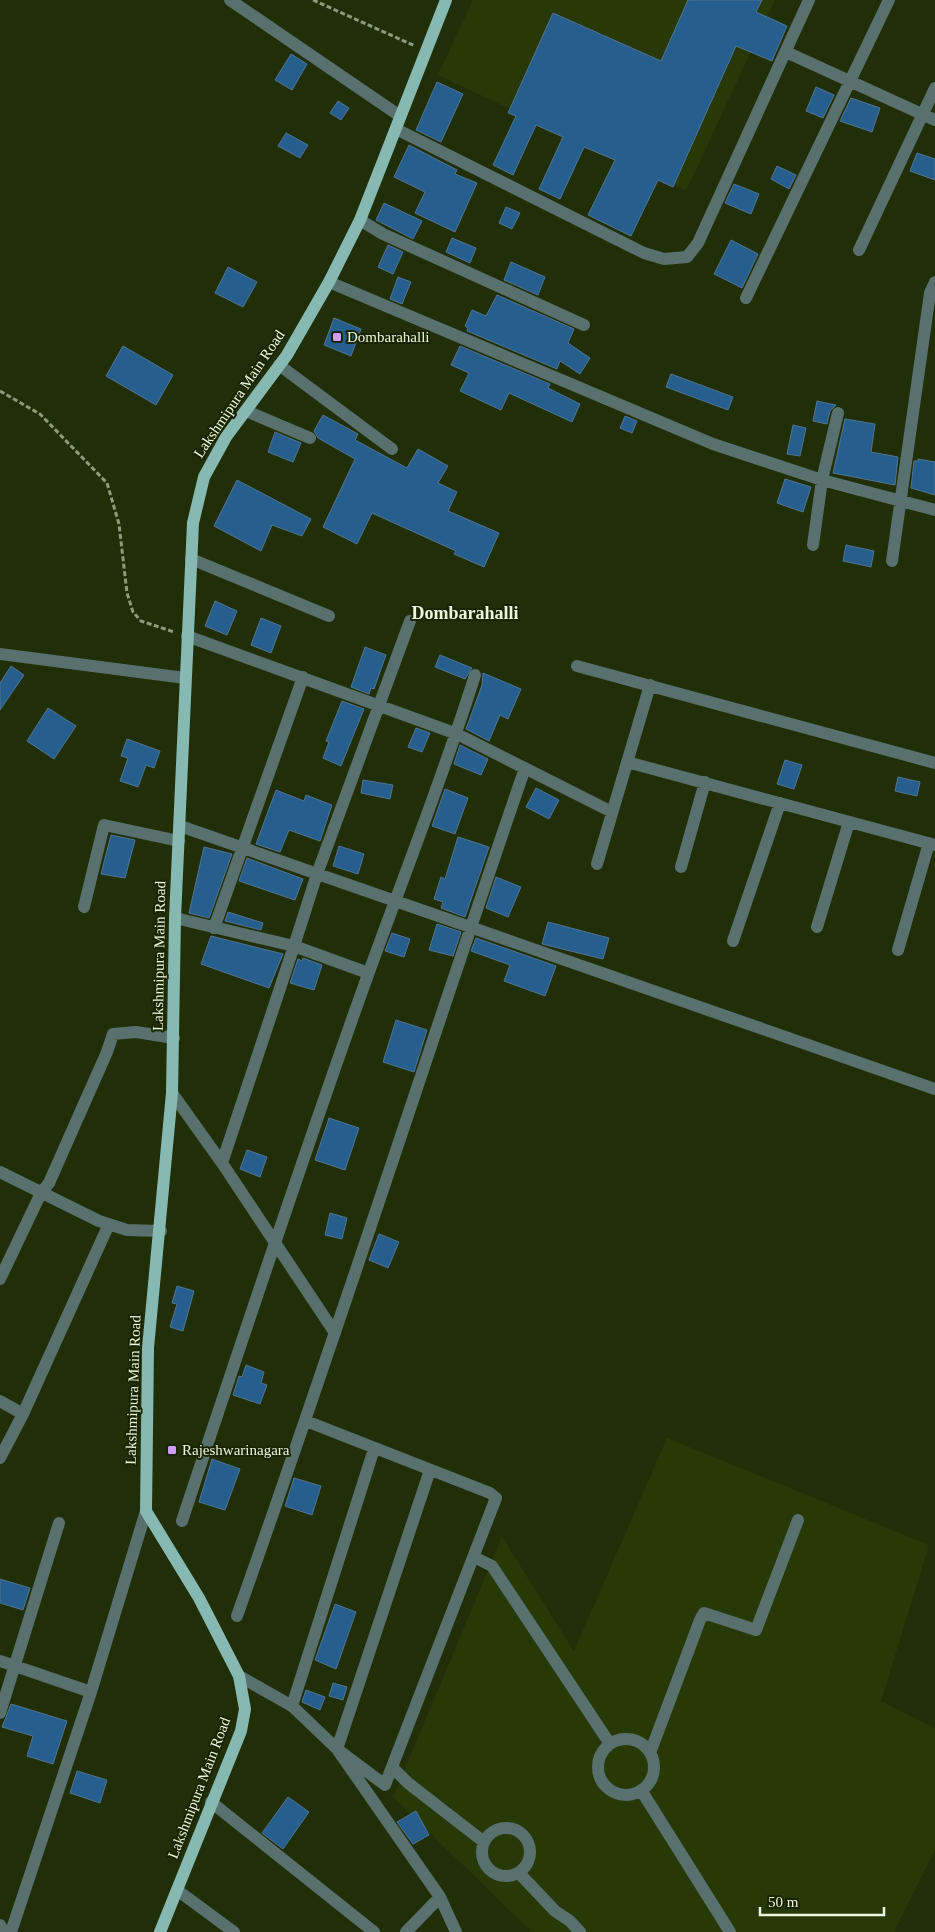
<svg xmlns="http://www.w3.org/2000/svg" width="935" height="1932" font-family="'Times New Roman',serif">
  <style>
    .built { fill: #283908 }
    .building { fill: #265f8e; stroke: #527494 }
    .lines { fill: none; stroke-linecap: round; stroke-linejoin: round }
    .path { stroke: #8f9b7d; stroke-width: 3; stroke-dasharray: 5 2.5; stroke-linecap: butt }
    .minor { stroke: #59716e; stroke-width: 12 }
    .major { stroke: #87b9b3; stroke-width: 12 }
    .poi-dot { fill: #d09dff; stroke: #182500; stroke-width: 2 }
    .labels { text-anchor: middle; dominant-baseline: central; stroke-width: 4; stroke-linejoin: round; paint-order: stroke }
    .poi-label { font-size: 15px; fill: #ebf6df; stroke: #182500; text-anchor: start }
    .street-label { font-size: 15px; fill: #ebf6df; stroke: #182500 }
    .quarter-label { font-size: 18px; font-weight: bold; fill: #ebf6df; stroke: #182500 }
  </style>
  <rect width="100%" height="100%" fill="#212f08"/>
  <path class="built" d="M 473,0 L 775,0 L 686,191 L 438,75 Z
    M 667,1438 L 929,1545 L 881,1701 L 935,1728 L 935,1850 L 894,1932 L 532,1932 L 393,1797 L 502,1537 L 574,1651 Z"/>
  <path class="building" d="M 688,0 L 762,0 L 756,12 L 787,26 L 772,61 L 736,46 L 673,187 L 658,180 L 631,236 L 588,215 L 615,160 L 584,147 L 560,199 L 539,189 L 563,137 L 536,125 L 513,175 L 493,165 L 516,116 L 508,113 L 553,13 L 661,61 Z
    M 291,54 L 307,64 L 292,90 L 275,80 Z
    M 437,82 L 463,94 L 441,142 L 416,130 Z
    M 816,87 L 834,95 L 823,118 L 806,111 Z
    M 851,98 L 880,108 L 872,132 L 840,121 Z
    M 338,101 L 349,108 L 341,120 L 330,113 Z
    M 286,133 L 308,145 L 300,158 L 278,146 Z
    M 409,145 L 457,170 L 455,174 L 477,183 L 455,232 L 415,213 L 425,192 L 394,177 Z
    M 917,153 L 935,159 L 935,180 L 910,171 Z
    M 777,166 L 796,175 L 789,189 L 771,179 Z
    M 734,184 L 759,194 L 751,214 L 725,203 Z
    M 384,203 L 422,221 L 413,239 L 376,220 Z
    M 506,207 L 520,213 L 512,229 L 499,223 Z
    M 452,238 L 476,248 L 470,263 L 446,252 Z
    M 731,240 L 758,254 L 742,288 L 714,274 Z
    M 388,245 L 403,252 L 393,274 L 378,267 Z
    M 511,262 L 545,277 L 538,295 L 504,280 Z
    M 228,267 L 257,282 L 243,307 L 215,293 Z
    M 398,277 L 411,282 L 402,304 L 390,299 Z
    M 497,295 L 574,329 L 568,343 L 590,358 L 580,374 L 560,361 L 557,369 L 467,331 L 468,328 L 465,326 L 472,310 L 486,316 Z
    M 334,318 L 361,329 L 351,356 L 324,345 Z
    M 123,346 L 173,375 L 156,405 L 106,376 Z
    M 460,346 L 550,384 L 548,388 L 580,404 L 572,422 L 509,393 L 501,410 L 460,391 L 469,373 L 451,365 Z
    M 671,374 L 733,397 L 728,410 L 666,387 Z
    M 817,401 L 836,405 L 830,411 L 827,424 L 813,421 Z
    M 323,415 L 358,434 L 355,440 L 407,468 L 418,449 L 448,466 L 438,483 L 457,492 L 448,511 L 499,533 L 484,567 L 454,554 L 456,551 L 372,513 L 357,544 L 323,527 L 355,459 L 318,438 L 314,431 Z
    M 625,416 L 637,421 L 632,433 L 620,428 Z
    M 845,419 L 875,424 L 871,452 L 898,457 L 895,485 L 833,473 Z
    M 793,425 L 806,428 L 800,456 L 787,454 Z
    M 275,432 L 301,443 L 293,462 L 268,452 Z
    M 918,459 L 935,462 L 935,495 L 911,488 L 914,461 L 918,461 Z
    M 785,479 L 811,487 L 803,512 L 777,503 Z
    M 237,480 L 311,519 L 302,536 L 272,525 L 261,551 L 214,526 Z
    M 846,545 L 874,551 L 871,567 L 843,561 Z
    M 215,601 L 237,611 L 227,635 L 205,626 Z
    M 261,618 L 281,626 L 271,653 L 251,645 Z
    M 365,647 L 386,655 L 374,689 L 371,688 L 369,694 L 351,687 Z
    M 440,655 L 472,668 L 465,679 L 435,667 Z
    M 11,666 L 24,675 L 0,710 L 0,683 Z
    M 483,673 L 521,689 L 508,719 L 500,715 L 489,741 L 466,729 L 482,685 Z
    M 342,701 L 364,709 L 341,766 L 323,758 L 329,742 L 326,741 Z
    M 48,708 L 76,726 L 54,759 L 27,741 Z
    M 416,728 L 430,733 L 422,752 L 408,747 Z
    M 127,739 L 160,751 L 154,768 L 146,765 L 138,787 L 120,781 L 128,758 L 121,756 Z
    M 460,745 L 488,759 L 481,775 L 454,764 Z
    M 785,760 L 802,765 L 794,789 L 777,784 Z
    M 898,777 L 920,782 L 917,796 L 895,791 Z
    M 363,780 L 393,785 L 390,799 L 361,793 Z
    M 536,788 L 559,800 L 549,819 L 526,807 Z
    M 445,789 L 468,798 L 455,834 L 432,826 Z
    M 276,790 L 304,801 L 306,795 L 332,805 L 320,841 L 289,830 L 280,852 L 256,844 Z
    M 111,835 L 135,840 L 125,878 L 101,874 Z
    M 458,837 L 489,847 L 465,917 L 441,908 L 443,902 L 434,899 L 441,877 L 445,879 Z
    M 339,846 L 364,854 L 358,874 L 333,866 Z
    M 204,847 L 232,854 L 209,918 L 189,913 Z
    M 247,858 L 303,879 L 295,900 L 239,881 Z
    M 496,877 L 521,887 L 508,917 L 486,908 Z
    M 228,912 L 263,923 L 261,930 L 225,921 Z
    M 548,922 L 609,938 L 603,959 L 542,944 Z
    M 437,924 L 461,932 L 453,956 L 429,950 Z
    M 392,933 L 410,939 L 404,957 L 385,951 Z
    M 211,936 L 283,954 L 269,988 L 201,964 Z
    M 476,938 L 556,966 L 545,996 L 504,981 L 510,965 L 471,951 Z
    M 303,958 L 322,965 L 314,990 L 290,983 L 298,959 L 302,961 Z
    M 396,1020 L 427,1030 L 414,1072 L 383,1062 Z
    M 329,1118 L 359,1128 L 345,1170 L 315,1160 Z
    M 247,1150 L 267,1157 L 260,1177 L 240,1169 Z
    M 330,1213 L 347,1218 L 342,1239 L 325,1235 Z
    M 379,1234 L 399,1242 L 388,1268 L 369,1260 Z
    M 177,1286 L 194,1291 L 183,1331 L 170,1327 L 177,1304 L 172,1303 Z
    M 246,1365 L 264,1372 L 261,1383 L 267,1385 L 260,1404 L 233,1395 L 239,1376 L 242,1377 Z
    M 212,1459 L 240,1469 L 225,1510 L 199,1502 Z
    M 294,1478 L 321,1486 L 312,1515 L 285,1506 Z
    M 0,1579 L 30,1588 L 23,1610 L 0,1603 Z
    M 335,1604 L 356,1612 L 336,1669 L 315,1660 Z
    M 333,1683 L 347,1687 L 343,1700 L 329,1696 Z
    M 306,1690 L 325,1697 L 320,1710 L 302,1702 Z
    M 11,1704 L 67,1721 L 53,1764 L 27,1756 L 33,1736 L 2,1727 Z
    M 77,1771 L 107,1780 L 100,1803 L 70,1793 Z
    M 288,1797 L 309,1812 L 283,1849 L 262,1833 Z
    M 416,1811 L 429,1835 L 413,1844 L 397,1822 Z"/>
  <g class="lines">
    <path class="path" d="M 313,0 L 415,46
      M 0,391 L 40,414 L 107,483 L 119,524 L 127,593 L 133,612 L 141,621 L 174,632"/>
    <path class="minor" d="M 230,0 L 400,116
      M 786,52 L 935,120
      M 396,129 L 644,253 L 664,259 L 687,257 L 698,243 L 809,0
      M 360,220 L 383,234 L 584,325
      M 859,250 L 935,88
      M 329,282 L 713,444 L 822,480 L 935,510
      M 746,298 L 889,0
      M 279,365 L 392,449
      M 246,411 L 310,438
      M 813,545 L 822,480 L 838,413
      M 191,559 L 329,616
      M 892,561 L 930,293 L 935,282
      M 187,636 L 457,734 L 612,812
      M 0,654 L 185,678
      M 577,666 L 935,763
      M 627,762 L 935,845
      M 180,826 L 935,1089
      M 597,864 L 650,685
      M 681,867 L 705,782
      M 84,907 L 104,825 L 179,841
      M 175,918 L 294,946 L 222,1163
      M 817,927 L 849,822
      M 214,928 L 303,677
      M 733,941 L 780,803
      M 898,950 L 929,843
      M 368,973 L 294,946 L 317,874 L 410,621
      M 172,1093 L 222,1163 L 335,1333
      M 0,1172 L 99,1221 L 127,1230 L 161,1231
      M 0,1279 L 41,1193 L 49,1183 L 107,1052 L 113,1034 L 136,1032 L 174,1038
      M 0,1401 L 23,1414
      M 0,1458 L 23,1414 L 109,1224
      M 430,1470 L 337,1749 L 440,1897 L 456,1932
      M 182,1521 C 240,1346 298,1171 360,997 C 398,890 441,784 475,675
      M 474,1557 L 492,1566 L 610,1744
      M 237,1616 C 337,1335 428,1050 525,768
      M 0,1661 L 91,1692
      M 239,1676 L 292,1706 L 337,1749 L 385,1785 L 496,1498 L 490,1493 L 306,1421
      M 292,1706 L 374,1449
      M 0,1713 L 59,1523
      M598 1767a28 28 0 1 1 56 0a28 28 0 1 1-56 0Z
      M 650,1753 L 700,1620 L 704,1613 L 756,1630 L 798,1520
      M 392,1767 L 408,1783 L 484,1842
      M 641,1790 L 730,1932
      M 211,1802 L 374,1932
      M482 1852a24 24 0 1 1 48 0a24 24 0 1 1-48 0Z
      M 519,1873 L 555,1911 L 570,1921 L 580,1932
      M 177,1890 L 234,1932
      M 0,1925 L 4,1932
      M 11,1932 L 91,1692 L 146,1511
      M 406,1932 L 440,1897"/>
    <path class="major" d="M 160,1932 L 241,1731 L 245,1709 L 239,1676 L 199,1598 L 146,1511 L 148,1348 L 172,1093 L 175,918 L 193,523 L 204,477 L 226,437 L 287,355 L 329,282 L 360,220 L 446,0"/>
  </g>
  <g class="poi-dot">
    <rect x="332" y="332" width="10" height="10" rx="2.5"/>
    <rect x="167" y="1445" width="10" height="10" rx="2.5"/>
  </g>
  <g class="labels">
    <g class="poi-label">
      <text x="347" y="337">Dombarahalli</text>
      <text x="182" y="1450">Rajeshwarinagara</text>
    </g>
    <g class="street-label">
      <text transform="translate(239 394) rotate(-56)">Lakshmipura Main Road</text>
      <text transform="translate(159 956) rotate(-89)">Lakshmipura Main Road</text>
      <text transform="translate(133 1390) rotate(-88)">Lakshmipura Main Road</text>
      <text transform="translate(199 1788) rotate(-69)">Lakshmipura Main Road</text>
    </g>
    <g class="quarter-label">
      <text x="465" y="613">Dombarahalli</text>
    </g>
  </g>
  <path d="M760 1907v8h124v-8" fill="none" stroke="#ebf6df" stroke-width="2.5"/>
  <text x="768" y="1907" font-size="15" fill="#ebf6df" stroke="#182500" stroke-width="4" paint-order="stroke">50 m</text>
</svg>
